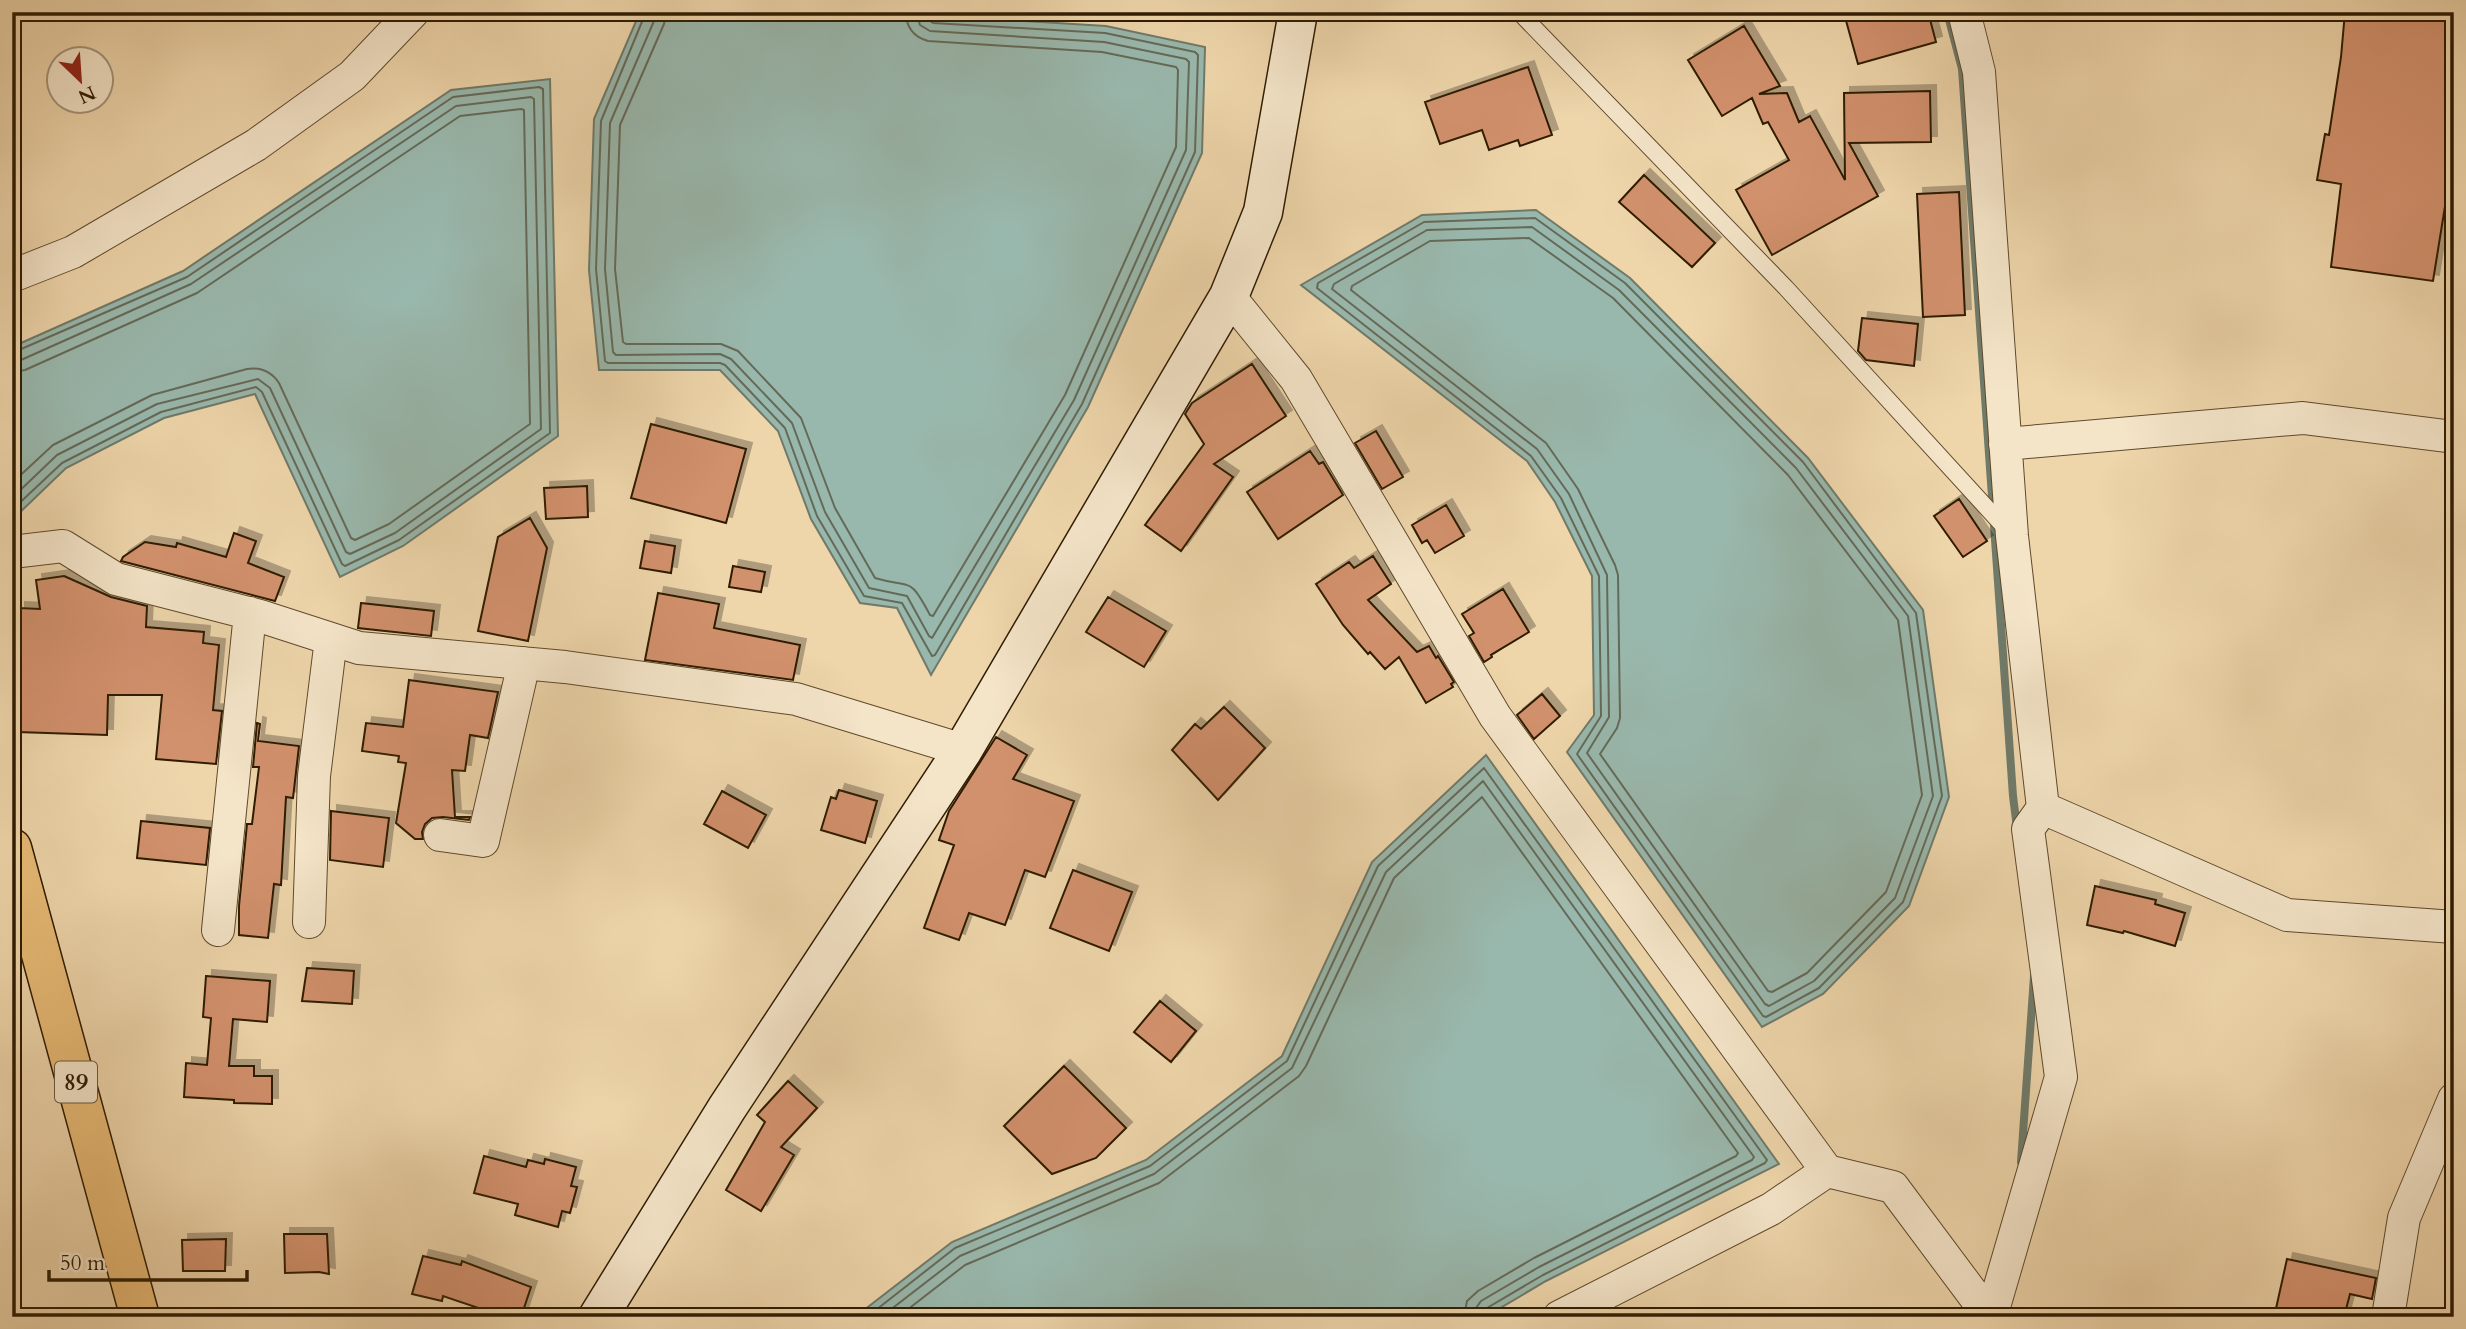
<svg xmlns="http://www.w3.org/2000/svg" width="2466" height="1329" font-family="Cardo,serif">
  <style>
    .water { fill: #99b8ad; stroke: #6f7a69; stroke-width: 2 }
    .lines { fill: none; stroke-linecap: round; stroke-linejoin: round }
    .shore { stroke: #646a58; stroke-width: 2 }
    .stream { stroke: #6f7a69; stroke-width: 8 }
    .building { fill: #d2916d; stroke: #2f1c02; stroke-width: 2; filter: url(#shadow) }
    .lane-casing { stroke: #5f4a2c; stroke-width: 18 }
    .street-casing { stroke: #5f4a2c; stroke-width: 34 }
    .secondary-casing { stroke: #2f1c02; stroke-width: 41 }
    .primary-casing { stroke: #2f1c02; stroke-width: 41 }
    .lane { stroke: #f4e4c8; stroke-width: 16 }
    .street { stroke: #f4e4c8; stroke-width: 32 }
    .secondary { stroke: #f4e4c8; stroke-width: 38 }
    .primary { stroke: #e7ba75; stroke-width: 38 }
    .labels { text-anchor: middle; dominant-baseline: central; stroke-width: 7; stroke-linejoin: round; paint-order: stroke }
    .shield { fill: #f4e4c8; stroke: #6a583d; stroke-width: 2 }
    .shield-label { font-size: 24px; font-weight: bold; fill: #2f1c02 }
  </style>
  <defs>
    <filter id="shadow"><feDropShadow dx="6" dy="-6" stdDeviation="0" flood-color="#0004"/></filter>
  </defs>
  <rect width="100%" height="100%" fill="#eed5aa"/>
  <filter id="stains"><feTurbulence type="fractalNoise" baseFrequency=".00286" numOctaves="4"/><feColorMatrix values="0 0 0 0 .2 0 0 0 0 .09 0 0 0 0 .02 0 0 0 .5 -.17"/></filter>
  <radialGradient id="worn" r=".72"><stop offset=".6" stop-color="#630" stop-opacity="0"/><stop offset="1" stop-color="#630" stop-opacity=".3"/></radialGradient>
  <path class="water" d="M 640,12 L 874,12 L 1106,26 L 1205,47 L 1202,153 L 1088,407 L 931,675 L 897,608 L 860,603 L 811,519 L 778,431 L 720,370 L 599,370 L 589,270 L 594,119 Z
    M 550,79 L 558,436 L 403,546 L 340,577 L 255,394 L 164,418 L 66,468 L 12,520 L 12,347 L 183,271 L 451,90 Z
    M 1536,210 L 1630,278 L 1808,458 L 1923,610 L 1949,797 L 1909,906 L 1823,994 L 1762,1027 L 1567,752 L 1594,715 L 1592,576 L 1555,502 L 1527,461 L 1301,285 L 1422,215 Z
    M 1486,755 L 1779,1164 L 1546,1281 L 1485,1317 L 855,1317 L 952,1242 L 1146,1160 L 1282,1056 L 1372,862 Z"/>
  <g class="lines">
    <path class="shore" d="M 646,12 L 601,121 L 596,269 L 605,361 L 608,363 L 720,363 L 725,365 L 785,428 L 817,516 L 864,596 L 902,603 L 932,656 L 935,655 L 1082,404 L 1195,152 L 1198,55 L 1195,52 L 1105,33 L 933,23 L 927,19 L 925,12
      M 655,12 L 654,21 L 610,123 L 605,269 L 613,352 L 616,355 L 720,354 L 731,359 L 792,423 L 825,512 L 869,588 L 907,596 L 929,636 L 932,638 L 1074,400 L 1186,150 L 1189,62 L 1186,59 L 1104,42 L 930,31 L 920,25 L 916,12
      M 666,12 L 664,24 L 620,125 L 615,269 L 623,342 L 626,344 L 721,344 L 738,351 L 801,418 L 835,508 L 875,578 C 912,589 909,575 930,615 L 933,616 L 1065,395 L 1176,147 L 1178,70 L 1176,67 L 1102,52 L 928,41 C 914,37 906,27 906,12
      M 1535,218 L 1625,283 L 1803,462 L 1916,613 L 1942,796 L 1903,902 L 1819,988 L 1766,1017 L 1763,1016 L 1577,754 L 1601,716 L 1599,576 L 1561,498 L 1531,456 L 1317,288 L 1318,283 L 1424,222 Z
      M 1532,227 L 1619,290 L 1796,468 L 1908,616 L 1933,796 L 1895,898 L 1814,981 L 1769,1006 L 1765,1004 L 1587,753 L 1609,717 L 1607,575 L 1569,494 L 1537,449 L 1332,289 L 1334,284 L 1427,230 Z
      M 1529,238 L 1613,298 L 1788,475 L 1898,620 L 1922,795 L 1886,892 L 1807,973 L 1772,992 L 1768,991 L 1600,754 L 1617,728 L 1620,718 L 1618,575 L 1615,565 L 1578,489 L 1546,443 L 1351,290 L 1352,286 L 1430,241 Z
      M 12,353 L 187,277 L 453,97 L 539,87 L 543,89 L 550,433 L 399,540 L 345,566 L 342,564 L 262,392 L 256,387 L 161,412 L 62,463 L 12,510
      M 12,362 L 21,360 L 191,284 L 456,106 L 531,97 L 534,99 L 541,429 L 395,533 L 350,554 L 346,552 L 270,388 L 258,379 L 157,404 L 57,455 L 12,498
      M 12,372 L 25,370 L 197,293 L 460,116 L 521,109 L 524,110 L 530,424 L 389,524 L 355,540 L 351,538 L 279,383 C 271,371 261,367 247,369 L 152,395 L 53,445 L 12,483
      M 867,1317 L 955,1248 L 1150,1166 L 1287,1061 L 1378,866 L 1484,768 L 1767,1160 L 1765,1163 L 1543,1275 L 1487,1308 L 1483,1317
      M 881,1317 L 960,1256 L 1154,1174 L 1292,1068 L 1386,872 L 1483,781 L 1754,1157 L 1752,1160 L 1539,1267 L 1481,1301 L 1476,1308 L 1474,1317
      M 898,1317 L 965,1265 L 1159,1183 L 1299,1076 L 1306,1066 L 1394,878 L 1482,797 L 1738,1153 L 1736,1156 L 1534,1258 L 1478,1291 L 1467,1301 L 1464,1317"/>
    <path class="stream" d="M 1947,12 L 1962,69 L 2013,796 L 2017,828
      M 2021,1162 L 2034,976"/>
  </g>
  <path class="building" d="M 1861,12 L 1928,12 L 1936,42 L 1858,64 L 1845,17 Z
    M 2345,12 L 2454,12 L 2454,201 L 2446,200 L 2433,281 L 2331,267 L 2341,184 L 2317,180 L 2325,134 L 2329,135 L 2341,57 Z
    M 1744,26 L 1780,86 L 1759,94 L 1787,93 L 1799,122 L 1810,116 L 1845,180 L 1844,93 L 1930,91 L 1931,142 L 1849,143 L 1878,196 L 1772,255 L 1736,190 L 1789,160 L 1768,122 L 1763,124 L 1752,98 L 1722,116 L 1688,60 Z
    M 1528,67 L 1552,135 L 1520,146 L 1518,140 L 1489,150 L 1482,130 L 1440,144 L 1425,102 Z
    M 1644,175 L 1715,243 L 1692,267 L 1619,202 Z
    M 1959,192 L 1965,315 L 1923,317 L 1917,194 Z
    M 1862,318 L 1918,324 L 1914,366 L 1866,360 L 1858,351 Z
    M 1252,364 L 1286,416 L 1214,464 L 1233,477 L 1181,551 L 1145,525 L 1204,444 L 1185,414 L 1192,403 Z
    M 651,424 L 746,449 L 726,523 L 631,498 Z
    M 1376,431 L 1403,477 L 1382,489 L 1355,443 Z
    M 1310,451 L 1319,464 L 1323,462 L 1343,495 L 1278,539 L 1247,492 Z
    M 587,486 L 588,517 L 546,519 L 544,488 Z
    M 1959,499 L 1987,541 L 1963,557 L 1934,516 Z
    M 1446,505 L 1464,536 L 1435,553 L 1427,540 L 1422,543 L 1412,525 Z
    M 530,518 L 547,548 L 528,641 L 478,631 L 498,537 Z
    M 234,533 L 256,541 L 248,563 L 284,577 L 275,601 L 121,561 L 123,557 L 145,542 L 176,547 L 177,543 L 226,557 Z
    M 645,541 L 675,546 L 671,573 L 640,568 Z
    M 1373,556 L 1391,584 L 1368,600 L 1417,652 L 1429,646 L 1436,658 L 1438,656 L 1454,682 L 1451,684 L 1453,687 L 1426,703 L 1399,657 L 1385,669 L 1370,652 L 1368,654 L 1343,625 L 1316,584 L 1349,562 L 1354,568 Z
    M 733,566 L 765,572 L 761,592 L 729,587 Z
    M 64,576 L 111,597 L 147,606 L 146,627 L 204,632 L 203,643 L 219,645 L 213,710 L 222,711 L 216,764 L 156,759 L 162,695 L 108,695 L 107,735 L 17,732 L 18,699 L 12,699 L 12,654 L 18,654 L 19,608 L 40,609 L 36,580 Z
    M 1503,589 L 1529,632 L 1491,655 L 1492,657 L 1484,662 L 1469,636 L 1474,633 L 1462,614 Z
    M 658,593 L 719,604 L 714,628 L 800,645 L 793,680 L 645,660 Z
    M 1108,597 L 1166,631 L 1144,667 L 1086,632 Z
    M 361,603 L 434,611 L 431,636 L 358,628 Z
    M 409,680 L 498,692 L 488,738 L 470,735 L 465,771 L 452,770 L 455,817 L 470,817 L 469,820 L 443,817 L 432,818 L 425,824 L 422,832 L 423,839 L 415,839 L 396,823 L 406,763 L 398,762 L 399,756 L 362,751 L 366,723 L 403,727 Z
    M 1542,694 L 1560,716 L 1534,739 L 1517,715 Z
    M 1224,707 L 1265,748 L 1218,800 L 1172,750 L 1195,724 L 1201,729 Z
    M 257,723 L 260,724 L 258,741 L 299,746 L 293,798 L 286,797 L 281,885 L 274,884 L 268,938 L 239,935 L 239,906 L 247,824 L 252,824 L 259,767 L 253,767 Z
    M 996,737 L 1027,755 L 1013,779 L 1074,801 L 1045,877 L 1025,870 L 1005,925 L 969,913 L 959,940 L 924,928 L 954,845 L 939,840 L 949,811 Z
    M 839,790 L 877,801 L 865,843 L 821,830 L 831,797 L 836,799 Z
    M 722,791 L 766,815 L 748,848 L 704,824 Z
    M 331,811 L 389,818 L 383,867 L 330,860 Z
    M 141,821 L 210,828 L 206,865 L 137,858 Z
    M 1073,870 L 1132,892 L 1109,951 L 1050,928 Z
    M 2095,886 L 2156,900 L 2155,904 L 2185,913 L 2175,946 L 2124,931 L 2123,933 L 2087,925 Z
    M 307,968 L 354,971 L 352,1004 L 302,1001 Z
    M 206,976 L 270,981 L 267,1022 L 233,1019 L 229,1066 L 254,1066 L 254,1076 L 272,1076 L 272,1104 L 234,1103 L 234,1100 L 184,1097 L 186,1063 L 207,1065 L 211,1018 L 203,1017 Z
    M 1160,1001 L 1196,1031 L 1171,1062 L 1134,1032 Z
    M 1064,1066 L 1126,1128 L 1096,1158 L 1052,1174 L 1004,1126 Z
    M 788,1081 L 817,1108 L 781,1147 L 794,1155 L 761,1211 L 726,1190 L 765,1122 L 757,1115 Z
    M 484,1156 L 526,1167 L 528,1160 L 544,1164 L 545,1159 L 576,1167 L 571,1186 L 577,1187 L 570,1213 L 562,1211 L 558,1227 L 515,1215 L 518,1204 L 474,1193 Z
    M 284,1234 L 327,1234 L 329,1274 L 319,1272 L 285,1273 Z
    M 226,1239 L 225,1271 L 183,1271 L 182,1240 Z
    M 423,1256 L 461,1265 L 462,1261 L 531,1287 L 521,1317 L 505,1317 L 443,1296 L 442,1301 L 412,1294 Z
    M 2287,1259 L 2376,1278 L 2372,1299 L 2350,1294 L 2344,1317 L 2292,1317 L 2275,1313 Z"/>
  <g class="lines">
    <g class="lane-casing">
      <path id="lane" d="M 1519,12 L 1786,288 L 2008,531"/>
    </g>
    <g class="street-casing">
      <path id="street" d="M 1964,12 L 1979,72 L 2012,536 L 2043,808 L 2028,829 L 2061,1077 L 1991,1317
        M 12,276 L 73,252 L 256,145 L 352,76 L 413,12
        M 1229,296 L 1296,379 L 1495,716 L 1827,1171 L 1893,1187 L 1990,1317
        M 2005,444 L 2303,418 L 2454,437
        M 12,552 L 63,546 L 116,579 L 260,616 L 359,648 L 565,667 L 796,699 L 963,750
        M 2043,808 L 2287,915 L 2454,927
        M 440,835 L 483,841 L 524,663
        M 309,922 L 314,776 L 331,639
        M 218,930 L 250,613
        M 1559,1317 L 1771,1209 L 1827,1171
        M 2388,1317 L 2404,1218 L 2454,1099"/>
    </g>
    <g class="secondary-casing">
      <path id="secondary" d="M 598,1317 L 727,1108 L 963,750 L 1229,296 L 1263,212 L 1298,12"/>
    </g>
    <g class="primary-casing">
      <path id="primary" d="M 12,848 L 140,1317"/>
    </g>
    <use href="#lane" class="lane"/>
    <use href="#street" class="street"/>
    <use href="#secondary" class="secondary"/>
    <use href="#primary" class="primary"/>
  </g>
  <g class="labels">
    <rect class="shield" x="55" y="1061.5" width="42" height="41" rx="5"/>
    <g class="shield-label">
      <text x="76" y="1082">89</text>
    </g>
  </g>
  <rect width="2466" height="1329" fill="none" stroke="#eed5aa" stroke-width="42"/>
  <rect x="14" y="14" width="2438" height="1301" fill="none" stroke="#2f1c02" stroke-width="3.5"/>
  <rect x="21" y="21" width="2424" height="1287" fill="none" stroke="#2f1c02" stroke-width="2"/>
  <g transform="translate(80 80) rotate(155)"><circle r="33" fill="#f4e4c8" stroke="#a59479" stroke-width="2"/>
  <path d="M0-5L12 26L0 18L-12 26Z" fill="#8f2418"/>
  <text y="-10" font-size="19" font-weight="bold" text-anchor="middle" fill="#2f1c02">N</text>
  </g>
  <path d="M49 1270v10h198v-10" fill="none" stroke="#2f1c02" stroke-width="3.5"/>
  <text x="60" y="1270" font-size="21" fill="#2f1c02" stroke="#f4e4c8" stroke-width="5" paint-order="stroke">50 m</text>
  <rect width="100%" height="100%" filter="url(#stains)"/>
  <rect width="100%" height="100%" fill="url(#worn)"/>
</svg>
